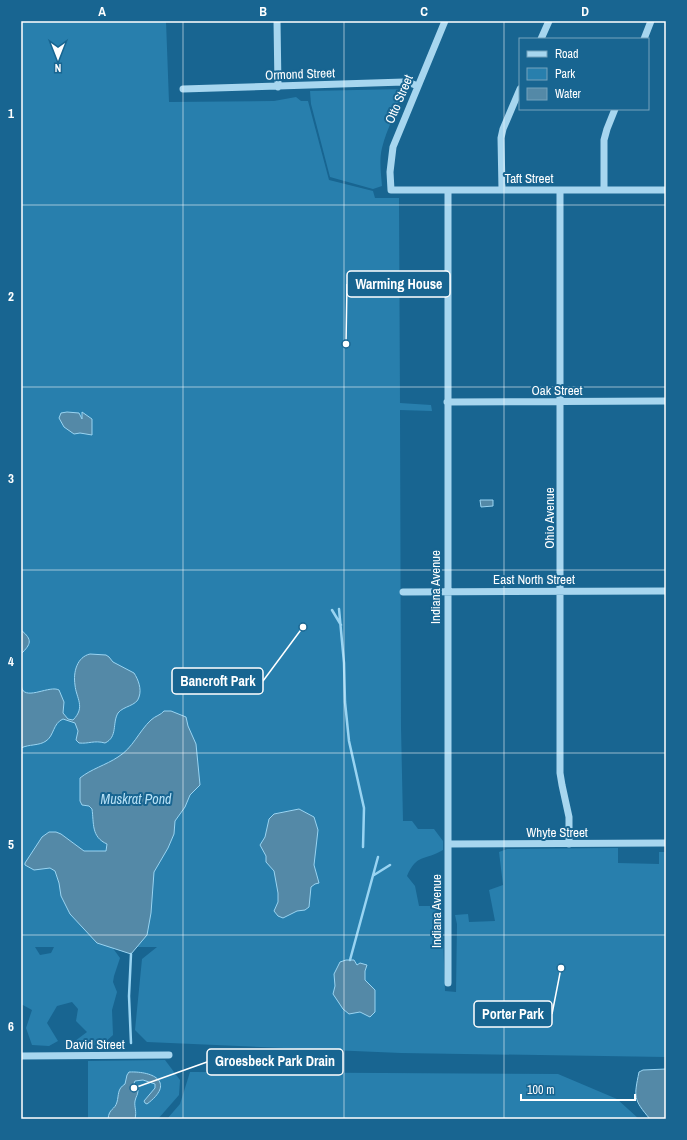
<svg xmlns="http://www.w3.org/2000/svg" width="687" height="1140" font-family="'Archivo Narrow',sans-serif">
  <style>
    .green { fill: #287fad; fill-rule: evenodd }
    .water { fill: #5489a7; stroke: #99d4f2 }
    .lines { fill: none; stroke-linecap: round; stroke-linejoin: round }
    .stream { stroke: #99d4f2; stroke-width: 2.5 }
    .minor { stroke: #a7d6ef; stroke-width: 7 }
    .grid { fill: none; stroke: #fff; stroke-width: 1; stroke-opacity: 0.55 }
    .labels { text-anchor: middle; dominant-baseline: central; stroke-width: 4; stroke-linejoin: round; paint-order: stroke }
    .street-label { font-size: 13px; fill: #fff; stroke: #186591 }
    .water-label { font-size: 14px; font-style: italic; fill: #b7e1f6; stroke: #186591 }
    .leader { fill: none; stroke: #fff; stroke-width: 1.5 }
    .callout-dot { fill: #fff; stroke: #186591; stroke-width: 1.5 }
    .callout { fill: #186591; stroke: #fff; stroke-width: 1.5 }
    .callout-label { font-size: 14px; text-anchor: middle; font-weight: bold; fill: #fff }
    .neatline { fill: none; stroke: #fff; stroke-width: 1.5 }
    .grid-label { font-size: 13px; text-anchor: middle; font-weight: bold; fill: #fff }
  </style>
  <rect width="100%" height="100%" fill="#186591"/>
  <path class="green" d="M 21,21 L 166,21 L 169,102 L 274,101 L 296,97 L 301,101 L 308,101 L 329,180 L 373,191 L 375,198 L 399,198 L 400,403 L 431,405 L 432,411 L 400,410 L 401,727 L 403,821 L 412,821 L 418,829 L 434,829 L 443,841 L 443,850 C 425,861 417,853 407,876 L 415,886 L 419,906 L 439,906 L 439,937 L 443,937 L 445,991 L 456,992 L 457,924 L 455,915 L 468,914 L 469,922 L 495,921 L 489,890 L 503,885 L 499,852 L 507,849 L 618,848 L 618,863 L 659,864 L 659,852 L 666,852 L 666,1057 L 401,1053 L 147,1042 L 135,1030 L 142,959 L 157,947 L 112,947 L 120,958 L 114,976 L 113,982 L 117,992 L 112,1010 L 113,1035 L 103,1044 L 84,1047 L 75,1041 L 87,1032 L 76,1021 L 78,1009 L 72,1002 L 57,1006 L 47,1023 L 58,1041 L 49,1046 L 32,1045 L 26,1028 L 32,1010 L 21,1004 ZM 35,947 L 54,947 L 51,953 L 40,955 Z
    M 403,89 L 405,92 C 397,110 387,128 382,148 C 379,160 381,173 382,186 L 373,189 L 330,177 L 311,104 L 310,91 Z
    M 165,1060 L 180,1080 L 179,1095 L 158,1119 L 88,1119 L 88,1061 Z
    M 190,1072 L 558,1074 L 617,1099 L 639,1119 L 167,1119 L 180,1104 Z"/>
  <path class="water" d="M 67,412 L 79,413 L 82,419 L 82,412 L 92,419 L 92,435 L 80,433 L 74,434 L 64,427 L 59,418 L 61,413 Z
    M 480,500 L 493,500 L 493,506 L 481,507 Z
    M 21,630 C 33,640 31,644 21,654 Z
    M 90,654 L 106,655 L 109,657 L 113,662 L 134,673 C 138,679 142,689 139,697 C 137,706 123,706 118,713 C 112,723 118,737 105,743 C 94,740 89,744 79,743 L 76,740 L 78,731 L 75,723 L 63,719 C 53,723 54,736 46,741 C 39,746 29,744 21,748 L 21,679 C 21,682 21,686 22,689 C 27,700 50,685 59,690 L 64,702 L 63,713 L 68,719 L 73,720 C 86,707 76,698 75,685 C 73,672 77,657 90,654 Z
    M 164,711 L 171,711 L 186,717 L 188,726 L 196,744 L 200,785 L 190,795 L 185,807 L 175,821 L 174,834 L 168,848 L 154,872 L 151,913 L 147,935 L 131,954 L 97,943 L 70,914 L 61,896 L 59,883 L 55,871 L 50,868 L 34,870 L 25,865 L 25,863 L 42,837 L 49,832 L 56,832 L 61,834 L 84,851 L 106,851 L 107,844 C 91,837 94,823 92,809 L 89,806 L 82,805 L 80,801 L 80,778 C 91,769 106,765 118,757 C 133,748 139,731 151,720 C 155,716 161,715 164,711 Z
    M 299,809 L 314,817 L 318,830 L 314,865 L 319,883 L 315,884 L 311,887 L 309,907 L 305,910 L 297,911 L 283,918 L 278,916 L 274,911 L 278,902 L 278,893 L 274,871 L 266,862 L 266,856 L 260,845 L 265,837 L 269,819 L 274,814 Z
    M 346,960 L 354,960 L 357,965 L 360,963 L 367,965 L 365,971 L 365,980 L 375,990 L 375,1012 L 370,1017 L 360,1012 L 349,1014 L 343,1009 L 333,994 L 335,986 L 334,974 L 340,962 Z
    M 666,1069 L 666,1119 L 650,1119 C 633,1099 634,1097 639,1072 L 643,1070 Z
    M 129,1072 C 155,1071 175,1083 147,1104 L 145,1103 L 144,1101 L 155,1088 L 155,1084 L 143,1080 L 135,1081 L 133,1086 L 138,1090 C 138,1095 136,1096 135,1101 C 134,1107 137,1111 135,1119 L 108,1119 C 109,1108 115,1110 117,1102 C 119,1095 117,1089 125,1084 L 127,1075 Z"/>
  <g class="lines">
    <path class="stream" d="M 339,609 L 344,663 L 345,702 L 349,741 L 364,808 L 363,847
      M 332,610 L 341,625
      M 374,875 L 390,865
      M 131,954 L 129,996 L 131,1043
      M 350,960 L 378,857"/>
    <path class="minor" d="M 277,21 L 278,87
      M 445,21 L 393,147 L 390,172 L 391,190 L 666,190
      M 541,39 L 549,21
      M 644,39 L 651,21
      M 183,89 L 404,82 L 410,83 L 418,86
      M 502,190 L 501,138 L 503,129 L 520,89
      M 560,190 L 560,773 L 562,785 L 569,817 L 569,844
      M 604,190 L 604,140 L 607,129 L 615,109
      M 448,191 L 448,983
      M 447,402 L 666,401
      M 403,592 L 666,591
      M 448,844 L 666,843
      M 21,1056 L 169,1055"/>
  </g>
  <path class="grid" d="M 183,21 L 183,1119M 344,21 L 344,1119M 504,21 L 504,1119M 21,205 L 666,205M 21,387 L 666,387M 21,570 L 666,570M 21,753 L 666,753M 21,935 L 666,935"/>
  <g class="labels">
    <g class="street-label">
      <text transform="translate(300 74) rotate(-2)">Ormond Street</text>
      <text transform="translate(399 99) rotate(-67)">Otto Street</text>
      <text x="529" y="178">Taft Street</text>
      <text x="557" y="390">Oak Street</text>
      <text transform="translate(549 518) rotate(-90)">Ohio Avenue</text>
      <text x="534" y="579">East North Street</text>
      <text transform="translate(435 587) rotate(-90)">Indiana Avenue</text>
      <text x="557" y="832">Whyte Street</text>
      <text transform="translate(436 911) rotate(-90)">Indiana Avenue</text>
      <text x="95" y="1044">David Street</text>
    </g>
    <g class="water-label">
      <text x="136" y="799">Muskrat Pond</text>
    </g>
  </g>
  <path class="leader" d="M346 344L347 284M303 627L263 681M561 968L552 1014M134 1088L207 1062"/>
  <g class="callout-dot">
    <circle cx="346" cy="344" r="4"/>
    <circle cx="303" cy="627" r="4"/>
    <circle cx="561" cy="968" r="4"/>
    <circle cx="134" cy="1088" r="4"/>
  </g>
  <g class="callout">
    <rect x="347" y="271" width="103" height="26" rx="4"/>
    <rect x="172" y="668" width="91" height="26" rx="4"/>
    <rect x="474" y="1001" width="78" height="26" rx="4"/>
    <rect x="207" y="1049" width="136" height="26" rx="4"/>
  </g>
  <g class="callout-label">
    <text x="399" y="289">Warming House</text>
    <text x="218" y="686">Bancroft Park</text>
    <text x="513" y="1019">Porter Park</text>
    <text x="275" y="1066">Groesbeck Park Drain</text>
  </g>
  <rect width="687" height="1140" fill="none" stroke="#186591" stroke-width="44"/>
  <rect x="519" y="38" width="130" height="72" fill="#186591" stroke="#74a3bd"/>
  <rect x="527" y="51" width="20" height="6" fill="#a7d6ef" stroke="#74a3bd"/>
  <text x="555" y="58" font-size="12" fill="#ffffff">Road</text>
  <rect x="527" y="68" width="20" height="12" fill="#287fad" stroke="#74a3bd"/>
  <text x="555" y="78" font-size="12" fill="#ffffff">Park</text>
  <rect x="527" y="88" width="20" height="12" fill="#5489a7" stroke="#74a3bd"/>
  <text x="555" y="98" font-size="12" fill="#ffffff">Water</text>
  <g transform="translate(58 58) rotate(180)" stroke="#186591" stroke-width="3" paint-order="stroke">
  <path d="M0-3L7 15L0 10L-7 15Z" fill="#ffffff"/>
  <text y="-6" font-size="11" font-weight="bold" text-anchor="middle" fill="#ffffff">N</text>
  </g>
  <path d="M521 1094v6h114v-6" fill="none" stroke="#ffffff" stroke-width="2"/>
  <text x="527" y="1094" font-size="12" fill="#ffffff" stroke="#186591" stroke-width="3" paint-order="stroke">100 m</text>
  <rect x="22" y="22" width="643" height="1096" class="neatline"/>
  <g class="grid-label">
    <text x="102" y="16">A</text>
    <text x="263" y="16">B</text>
    <text x="424" y="16">C</text>
    <text x="585" y="16">D</text>
    <text x="11" y="118">1</text>
    <text x="11" y="301">2</text>
    <text x="11" y="483">3</text>
    <text x="11" y="666">4</text>
    <text x="11" y="849">5</text>
    <text x="11" y="1031">6</text>
  </g>
</svg>
